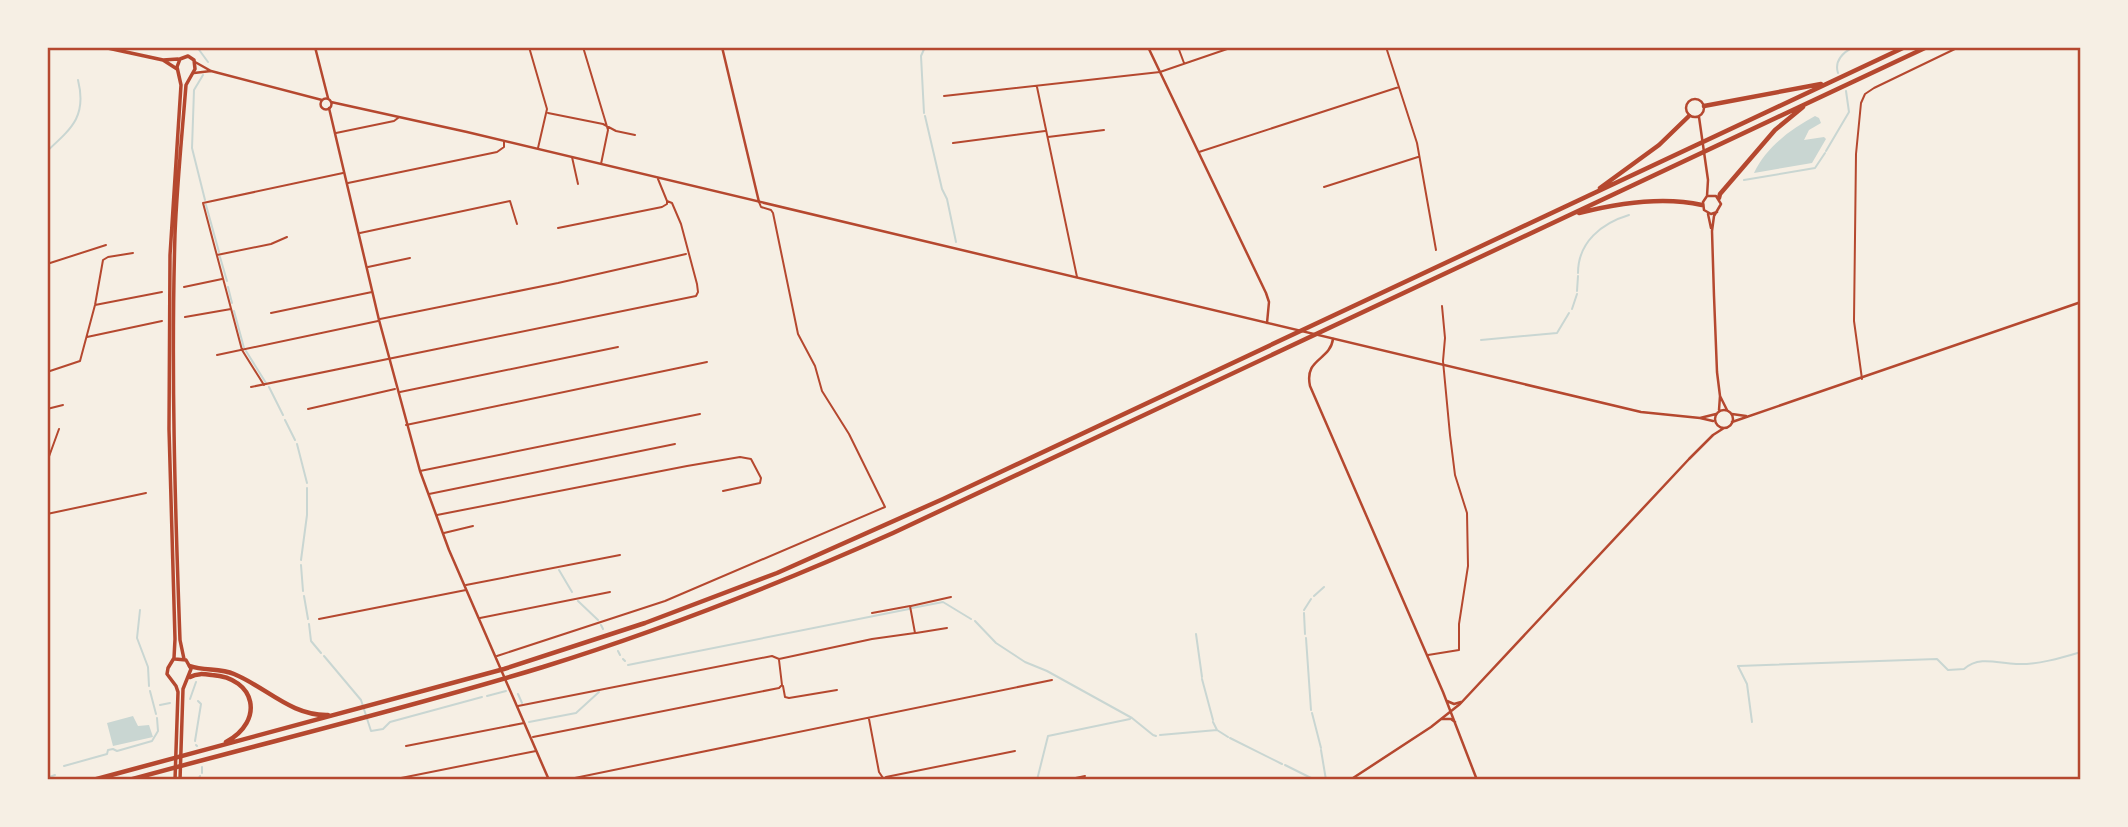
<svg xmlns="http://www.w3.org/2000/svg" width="2128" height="827" font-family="'Public Sans',sans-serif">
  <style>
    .water { fill: #c9d6d2 }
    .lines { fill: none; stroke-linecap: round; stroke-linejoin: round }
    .stream { stroke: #c9d6d2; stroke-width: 2 }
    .minor { stroke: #b5482f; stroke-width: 2 }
    .tertiary { stroke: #b5482f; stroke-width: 2.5 }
    .secondary { stroke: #b5482f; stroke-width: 2.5 }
    .primary { stroke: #b5482f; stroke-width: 3.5 }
    .motorway { stroke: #b5482f; stroke-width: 4.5 }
    .neatline { fill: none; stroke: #b5482f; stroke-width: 2.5 }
  </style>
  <rect width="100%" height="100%" fill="#f6efe4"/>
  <path class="water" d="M 1815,116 L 1819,118 L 1821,123 L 1809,130 L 1804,140 L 1824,137 L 1826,139 L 1812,163 L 1754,173 C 1766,147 1791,129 1815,116 Z
    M 133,716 L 138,726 L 149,725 L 153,737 L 113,746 L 107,723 Z"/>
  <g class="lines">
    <path class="stream" d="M 197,47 L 208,62
      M 1838,73 C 1834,61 1843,52 1854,47
      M 203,75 L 194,90 L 192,148 L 205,200
      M 924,113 L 921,56 L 925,47
      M 925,116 L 942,189 L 947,199 L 956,242
      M 47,151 C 72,128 87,116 78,80
      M 1826,151 L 1849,112 L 1846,91
      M 1744,180 L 1815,168 L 1825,153
      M 206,205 L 219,252
      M 220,257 L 227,281
      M 1578,273 C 1578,242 1602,223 1629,215
      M 228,287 L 232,303
      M 1577,291 L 1578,276
      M 1572,309 L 1577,294
      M 234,311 L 244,348
      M 1481,340 L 1557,333 L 1569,313
      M 246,351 L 266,383
      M 269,387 L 283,415
      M 285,420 L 295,440
      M 297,444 L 307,483
      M 301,560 L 307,515 L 307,488
      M 301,565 L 303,591
      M 559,570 L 572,592
      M 304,596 L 308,619
      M 1314,596 L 1324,587
      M 578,601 L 598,620
      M 912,608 L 943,602 L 971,619
      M 140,610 L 137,638 L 148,667 L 149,686
      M 1304,610 L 1311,599
      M 1304,613 L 1305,634
      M 975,621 L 996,643 L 1025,662 L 1047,671 L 1132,718 L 1153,735 L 1156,736
      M 309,624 L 311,641 L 321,653
      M 601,625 L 603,629
      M 1196,634 L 1202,677
      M 1306,638 L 1311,710
      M 618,651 L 620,655
      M 324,656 L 361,700 L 371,731 L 383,729 L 390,722 L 482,697
      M 623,659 L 625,661
      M 628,665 L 909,609
      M 1202,679 L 1213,720
      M 150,691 L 156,714
      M 518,694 L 522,703
      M 487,696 L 506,691
      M 190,699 L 196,682
      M 160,705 L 170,703
      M 1312,713 L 1321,748
      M 529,722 L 576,713 L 599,692
      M 1213,722 L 1217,730
      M 1752,722 L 1747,684 L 1738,666 L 1937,659 L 1948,670 L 1964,669 C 1980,655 1999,664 2016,664 C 2037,665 2061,658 2081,652
      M 1160,735 L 1217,730 L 1228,737
      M 1230,738 L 1282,764
      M 195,741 L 201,704 L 198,701
      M 196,745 L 197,746
      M 1321,750 L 1326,780
      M 1285,765 L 1315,780
      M 64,766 L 107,754 L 108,750 L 113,749 L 117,751 L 152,741 L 158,731 L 157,718
      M 202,773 L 202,767
      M 47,778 L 55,775
      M 198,780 L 200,776
      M 1037,780 L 1048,736 L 1130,719"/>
    <path class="minor" d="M 529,47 L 547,109 L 538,148
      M 583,47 L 608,130 L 601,164
      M 1178,47 L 1184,63
      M 1386,47 L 1417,143 L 1436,250
      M 1862,47 L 1865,47
      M 1037,87 L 1077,277
      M 944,96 L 1160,72 L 1233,47
      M 548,113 L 603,124 L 616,131 L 635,135
      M 336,133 L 394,121 L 398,118
      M 1048,137 L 1104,130
      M 953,143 L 1045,131
      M 1199,152 L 1399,87
      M 572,157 L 578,184
      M 348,183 L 497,152 L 504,147 L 504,142
      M 1324,187 L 1418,157
      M 558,228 L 662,207 L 667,204 L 667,201 L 658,179
      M 360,233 L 510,201 L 517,224
      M 217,255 L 271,244 L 287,237
      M 47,264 L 106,245
      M 368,267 L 410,258
      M 184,287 L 222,279
      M 95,305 L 162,292
      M 271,313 L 372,292
      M 185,317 L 231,309
      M 380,319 L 558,283 L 686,254
      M 87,337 L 162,321
      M 217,355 L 378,321
      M 47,372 L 80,361 L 95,305 L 103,260 L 108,257 L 133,253
      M 1862,379 L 1854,321 L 1856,154 L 1861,103 L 1865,94 L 1874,88 L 1959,47
      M 264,385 L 242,350 L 203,203 L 343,173
      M 251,387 L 696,296 L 698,292 L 697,284 L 681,224 L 672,203 L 667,201
      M 400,392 L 618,347
      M 47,409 L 63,405
      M 308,409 L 395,389
      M 406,425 L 707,362
      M 47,462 L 59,429
      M 420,471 L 700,414
      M 429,494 L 675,444
      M 47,514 L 146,493
      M 437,515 L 687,466 L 740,457 L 751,459 L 761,478 L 760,483 L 723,491
      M 444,533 L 473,526
      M 466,585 L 620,555
      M 911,606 L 951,597
      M 480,618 L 610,592
      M 319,619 L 466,590
      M 916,633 L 947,628
      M 1428,655 L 1459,650 L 1459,624 L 1468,566 L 1467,513 L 1455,475 L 1450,435 L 1443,361 L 1445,338 L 1442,306
      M 497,656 L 665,601 L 885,507 L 849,434 L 822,391 L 815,366 L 798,334 L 773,213 L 771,210 L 761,207 L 759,202
      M 783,686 L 785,697 L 789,698 L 837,690
      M 518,706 L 772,656 L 779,659 L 872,639 L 915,633 L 910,606 L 872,613
      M 869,719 L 879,772 L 883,778
      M 533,737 L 779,688 L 782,685 L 779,660
      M 406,746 L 524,723
      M 391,780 L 536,751
      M 565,780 L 1052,680
      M 883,780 L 886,777 L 1015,751
      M 1066,780 L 1085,776"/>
    <path class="tertiary" d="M 315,47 L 328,98
      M 722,47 L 759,202
      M 1148,47 L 1266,293 L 1269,302 L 1267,323
      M 329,108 L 379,320 L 420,471 L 449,550 L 549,780
      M 1333,339 C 1330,361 1304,358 1310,386 L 1443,692 L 1477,780
      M 1447,701 L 1454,704 L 1461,702
      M 1442,719 L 1451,719 L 1455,722"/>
    <path class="secondary" d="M 195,62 L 211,71 L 322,100
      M 194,73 L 211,71
      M1686 108a9 9 0 1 1 18 0a9 9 0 1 1-18 0Z
      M320.5 104a5.5 5.5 0 1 1 11 0a5.5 5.5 0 1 1-11 0Z
      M 331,102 L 467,132 L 1641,412 L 1700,418 L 1716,414
      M 1699,117 L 1708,180 L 1707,196
      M 1717,212 L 1711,214 L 1704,210 L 1703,202 L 1707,196 L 1716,196 L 1721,204 L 1714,216 L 1712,231 L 1714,296 L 1717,372 L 1720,396 L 1727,410
      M 1708,214 L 1711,228
      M1715 419a9 9 0 1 1 18 0a9 9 0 1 1-18 0Z
      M 1719,410 L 1720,396
      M 1732,414 L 1746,416
      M 1700,418 L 1713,421
      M 1732,422 L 2081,302
      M 1350,780 L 1431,727 L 1460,704 L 1689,459 L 1713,435 L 1724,428"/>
    <path class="primary" d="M 103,47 L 163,60 L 177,69
      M 163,60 L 178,59
      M 175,659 L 186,660 L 191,669 L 183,689 L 180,780
      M 175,780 L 178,692 L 176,686 L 167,674 L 168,668 L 174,658 L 175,639 L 169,429 L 170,255 L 181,85 L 177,67 L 180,59 L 188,56 L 194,60 L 195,69 L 186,85 C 182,135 177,185 175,234 C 171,369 175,505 180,640 L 184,659"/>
    <path class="motorway" d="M 1704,106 L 1821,84
      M 1600,188 L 1659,145 L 1689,116
      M 1719,198 L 1720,194 L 1775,130 L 1803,107
      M 1579,213 C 1618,203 1663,196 1702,205
      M 190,666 C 204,671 220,668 234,674 C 266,687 291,716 328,715
      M 190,677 C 197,673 204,674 212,675 C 256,678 265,721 226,742
      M 93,780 L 504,669 L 645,623 L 777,573 L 943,499 L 1905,47
      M 129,780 C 267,742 406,709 543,667 C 662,630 779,584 893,533 L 1927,47"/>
  </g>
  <rect width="2128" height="827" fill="none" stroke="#f6efe4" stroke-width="98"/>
  <rect x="49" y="49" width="2030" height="729" class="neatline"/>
</svg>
